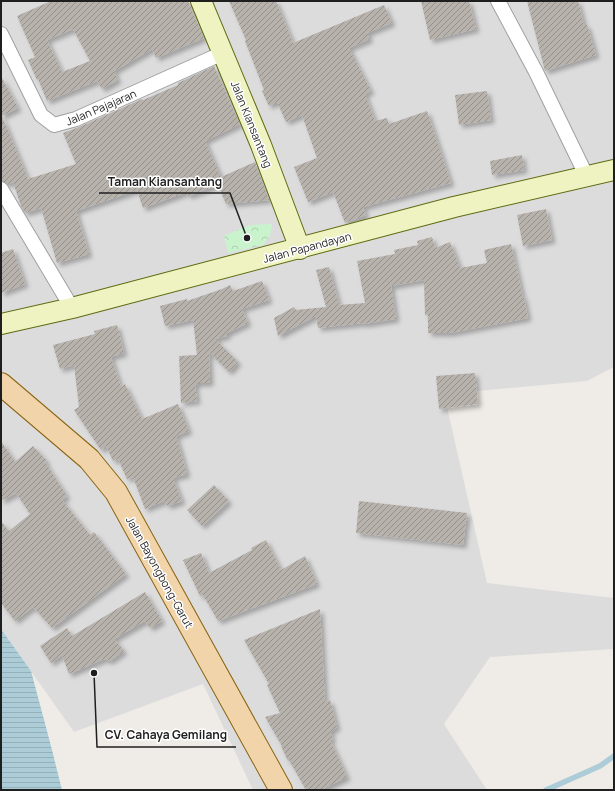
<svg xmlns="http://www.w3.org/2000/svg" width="615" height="791" font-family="Manrope,sans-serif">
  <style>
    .residential { fill: #dddcdc }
    .park { fill: url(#park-crowns) }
    .water { fill: url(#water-rules) }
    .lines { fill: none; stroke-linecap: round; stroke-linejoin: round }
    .stream { stroke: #accdd7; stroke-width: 5.5 }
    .building { fill: url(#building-hatch); fill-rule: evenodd; filter: url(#shadow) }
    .street-casing { stroke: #a0a0a0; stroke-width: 16 }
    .secondary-casing { stroke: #5f6b12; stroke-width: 22 }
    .primary-casing { stroke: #896412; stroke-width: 24 }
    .street { stroke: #fff; stroke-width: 14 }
    .secondary { stroke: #eff2c1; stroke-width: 20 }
    .primary { stroke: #f1d4a9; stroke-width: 22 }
    .labels { text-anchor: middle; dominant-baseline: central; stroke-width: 3; stroke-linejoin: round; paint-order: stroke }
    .street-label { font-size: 11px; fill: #1f1f1f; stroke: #fff }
    .leader { fill: none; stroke: #1f1f1f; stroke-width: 1.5 }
    .callout-dot { fill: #1f1f1f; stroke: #fff; stroke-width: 1.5 }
    .callout-label { font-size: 12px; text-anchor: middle; font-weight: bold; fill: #1f1f1f; stroke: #fff; stroke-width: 3; stroke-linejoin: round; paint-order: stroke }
  </style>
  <defs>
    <pattern id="park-crowns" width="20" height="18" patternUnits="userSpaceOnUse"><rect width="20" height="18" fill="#c9f3cd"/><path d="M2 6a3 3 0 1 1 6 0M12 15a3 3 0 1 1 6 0" fill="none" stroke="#acd0b0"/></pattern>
    <pattern id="water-rules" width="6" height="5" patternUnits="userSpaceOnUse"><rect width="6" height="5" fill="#accdd7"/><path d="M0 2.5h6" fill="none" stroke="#94b0b8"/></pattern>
    <pattern id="building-hatch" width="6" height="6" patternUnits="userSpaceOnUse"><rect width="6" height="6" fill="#b8b2ad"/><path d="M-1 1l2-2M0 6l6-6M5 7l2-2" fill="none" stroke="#95908c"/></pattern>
    <filter id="shadow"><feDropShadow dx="3.5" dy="3.5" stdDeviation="2" flood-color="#0004"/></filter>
  </defs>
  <rect width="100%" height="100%" fill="#efece7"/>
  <path class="residential" d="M 1,1 L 614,1 L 614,367 L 587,381 L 444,394 L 487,583 L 614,598 L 614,649 L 490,657 L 444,724 L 487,790 L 253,790 L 203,684 L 74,732 L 1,629 Z"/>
  <path class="park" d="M 272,224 L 270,236 L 263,245 L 228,253 L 224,236 L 250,225 Z"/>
  <path class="water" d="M 1,629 L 31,671 L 51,746 L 62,790 L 1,790 Z"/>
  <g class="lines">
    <path class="stream" d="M 546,790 L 600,766 L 614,756"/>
  </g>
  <path class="building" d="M 51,1 L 188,1 L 204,38 L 156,58 L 152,49 L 114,71 L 118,80 L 102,89 L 97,81 L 47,101 L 38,79 L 37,80 L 28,60 L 35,57 L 17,16 ZM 73,29 L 90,61 L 62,72 L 47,40 Z
    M 229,1 L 276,1 L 293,43 L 384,5 L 392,23 L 367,33 L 370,39 L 349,48 L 371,91 L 365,94 L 375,121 L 387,118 L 389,124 L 427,111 L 451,183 L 363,207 L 366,215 L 345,223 L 333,192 L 308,202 L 294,167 L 317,158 L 302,115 L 286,122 L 277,102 L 269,106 L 262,91 L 264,90 L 245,41 L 246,40 Z
    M 421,1 L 469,1 L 476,29 L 430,40 Z
    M 527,1 L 578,1 L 584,25 L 587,25 L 596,55 L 545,71 Z
    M 214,66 L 240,124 L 205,141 L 221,177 L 255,162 L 269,200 L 226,204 L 218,185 L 188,196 L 187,192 L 143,208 L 137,190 L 76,211 L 89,254 L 57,263 L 41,208 L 25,213 L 21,206 L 13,182 L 8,184 L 1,181 L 1,76 L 18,108 L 2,116 L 28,179 L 76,164 L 63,133 L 79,127 L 142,99 L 143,100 L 178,85 L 178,83 Z
    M 487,91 L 491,120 L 459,125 L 455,95 Z
    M 522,155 L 524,170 L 492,175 L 490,161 Z
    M 546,209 L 552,240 L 523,246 L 517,215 Z
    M 432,237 L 435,248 L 450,242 L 460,268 L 487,263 L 484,250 L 511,244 L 523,298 L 524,297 L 528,318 L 450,333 L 428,333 L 428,315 L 425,315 L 424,280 L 391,286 L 396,319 L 364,324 L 363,323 L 318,328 L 316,316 L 278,336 L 274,318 L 294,307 L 296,310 L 326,307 L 316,270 L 329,267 L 339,305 L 365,303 L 357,261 L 395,254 L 394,250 L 418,245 L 417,241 Z
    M 13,249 L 25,284 L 1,293 L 1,253 Z
    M 262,281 L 269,300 L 242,309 L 248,323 L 227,333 L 227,336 L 215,339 L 238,362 L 229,372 L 209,352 L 210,383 L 197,383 L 197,385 L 195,385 L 197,401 L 181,403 L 179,356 L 197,355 L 193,320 L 165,326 L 160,306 L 187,299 L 187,301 L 222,289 L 230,285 L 233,291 Z
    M 117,325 L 124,353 L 111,357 L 121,387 L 125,384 L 142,419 L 178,404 L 189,431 L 176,436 L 187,474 L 173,478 L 182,501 L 168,506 L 164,501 L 145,509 L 133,477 L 127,479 L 118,459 L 113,461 L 106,446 L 101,450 L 74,410 L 79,407 L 74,365 L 60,369 L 53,345 L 95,334 L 94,331 Z
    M 475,373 L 478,404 L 439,409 L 436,376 Z
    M 1,441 L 15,462 L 33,446 L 47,461 L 45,462 L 67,496 L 62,500 L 90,535 L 94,532 L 126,574 L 52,628 L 33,607 L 15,621 L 1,603 L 1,521 L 9,531 L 30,514 L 16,493 L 1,501 Z
    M 214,485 L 229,501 L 202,526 L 187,510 Z
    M 359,501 L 467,513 L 463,545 L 356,533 Z
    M 266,540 L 281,570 L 305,556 L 317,584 L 218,621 L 203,595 L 200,596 L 183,560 L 201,553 L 209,573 L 252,550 L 251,548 Z
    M 145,592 L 162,621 L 150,628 L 145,621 L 114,639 L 124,651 L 110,661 L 104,659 L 69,674 L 62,655 L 51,663 L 40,646 L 67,628 L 72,636 Z
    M 320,609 L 325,702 L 330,700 L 337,727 L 330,732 L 333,739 L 330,740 L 347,777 L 321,790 L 306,790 L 289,760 L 288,761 L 281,746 L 282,746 L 265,717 L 280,713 L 267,685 L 269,684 L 244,640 Z"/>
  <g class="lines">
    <g class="street-casing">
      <path id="street" d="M 498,1 L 536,72 L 587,177
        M 1,34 L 41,115 L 54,125 L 76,119 L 223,53
        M 1,189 L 72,308"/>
    </g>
    <g class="secondary-casing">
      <path id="secondary" d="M 201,1 L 261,145 L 300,249
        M 1,324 L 72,308 L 454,207 L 614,170"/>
    </g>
    <g class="primary-casing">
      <path id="primary" d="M 1,384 L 89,459 L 116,492 L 281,790"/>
    </g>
    <use href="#street" class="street"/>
    <use href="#secondary" class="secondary"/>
    <use href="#primary" class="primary"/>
  </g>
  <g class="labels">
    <g class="street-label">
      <text transform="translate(101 107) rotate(-23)">Jalan Pajajaran</text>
      <text transform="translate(252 124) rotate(68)">Jalan Kiansantang</text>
      <text transform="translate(307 247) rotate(-15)">Jalan Papandayan</text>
      <text transform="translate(160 572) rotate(61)">Jalan Bayongbong-Garut</text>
    </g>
  </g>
  <path class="leader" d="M247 238L230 193H99M94 673L97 747H236"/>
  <g class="callout-dot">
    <circle cx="247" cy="238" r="4"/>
    <circle cx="94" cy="673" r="4"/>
  </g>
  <g class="callout-label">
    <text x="165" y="186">Taman Kiansantang</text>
    <text x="166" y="739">CV. Cahaya Gemilang</text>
  </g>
  <rect width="615" height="791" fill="none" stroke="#1f1f1f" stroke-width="4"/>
</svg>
